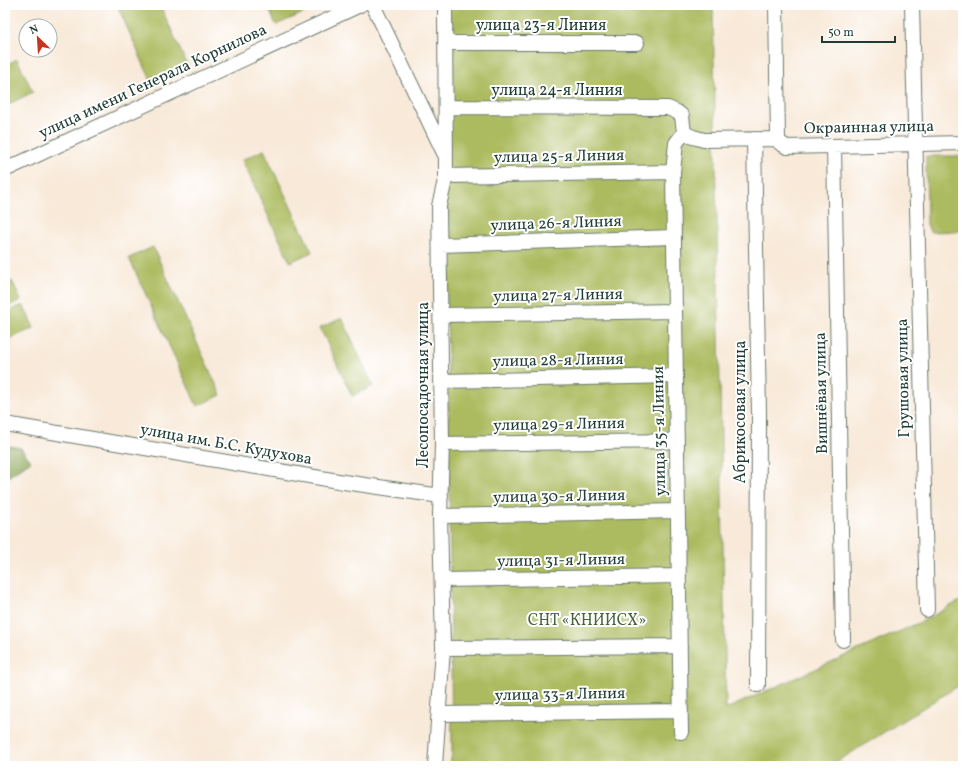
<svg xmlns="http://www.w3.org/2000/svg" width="968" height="771" font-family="Vollkorn,serif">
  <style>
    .green { fill: #acbb5e; stroke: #667c49 }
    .forest { fill: #89a355; stroke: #547044 }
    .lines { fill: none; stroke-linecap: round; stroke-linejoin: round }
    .minor-casing { stroke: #6b796d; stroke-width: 16 }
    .minor { stroke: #fff; stroke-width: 14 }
    .labels { text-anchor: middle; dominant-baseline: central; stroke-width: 4; stroke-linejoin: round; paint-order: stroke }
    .street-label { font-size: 16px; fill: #1f3d34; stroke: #fff }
    .park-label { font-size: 16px; fill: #496341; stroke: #fff }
  </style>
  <rect width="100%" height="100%" fill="#fff"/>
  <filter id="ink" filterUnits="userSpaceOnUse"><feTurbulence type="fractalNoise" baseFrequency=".025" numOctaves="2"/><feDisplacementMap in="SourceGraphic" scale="8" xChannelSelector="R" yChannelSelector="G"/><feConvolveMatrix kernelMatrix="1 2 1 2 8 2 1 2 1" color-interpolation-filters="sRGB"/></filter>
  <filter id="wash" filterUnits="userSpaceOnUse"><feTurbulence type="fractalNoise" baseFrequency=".012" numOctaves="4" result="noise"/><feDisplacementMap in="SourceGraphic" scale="16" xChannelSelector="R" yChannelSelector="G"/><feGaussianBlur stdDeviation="0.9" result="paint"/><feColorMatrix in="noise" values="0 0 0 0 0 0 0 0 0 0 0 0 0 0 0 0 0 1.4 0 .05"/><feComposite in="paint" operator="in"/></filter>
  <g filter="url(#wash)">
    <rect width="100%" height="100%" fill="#f8e9d8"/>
    <path class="green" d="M 117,5 L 160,5 L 188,67 L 152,83 Z
      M 267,5 L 303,5 L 306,12 L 276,25 Z
      M 444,5 L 713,5 L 726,709 L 925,620 L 963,599 L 963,683 L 830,766 L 449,766 L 452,755 Z
      M 17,59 L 33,92 L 5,106 L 5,65 Z
      M 264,150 L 312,252 L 290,262 L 242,160 Z
      M 926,156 L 963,156 L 963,304 L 962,231 L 930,232 L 927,224 Z
      M 153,247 L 221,395 L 197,406 L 129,258 Z
      M 12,281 L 21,300 L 5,308 L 5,285 Z
      M 23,305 L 34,328 L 7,340 L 5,336 L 5,313 Z
      M 342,318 L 373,386 L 352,396 L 320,328 Z"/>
    <path class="forest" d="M 5,445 L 21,448 L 31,461 L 5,479 Z"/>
  </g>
  <g filter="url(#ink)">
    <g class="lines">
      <g class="minor-casing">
        <path id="minor" d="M 373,5 L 444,153
          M 776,5 L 778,139 L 780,143 L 787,147 L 963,143
          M 912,5 L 927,610
          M 445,43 L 637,43
          M 446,107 L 668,108 L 677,112 L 682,116 L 684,133 L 693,137 L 704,140 L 778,139
          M 754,139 L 759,413 L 758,685
          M 834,146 L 843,640
          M 5,170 L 360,5
          M 446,176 L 673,172
          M 440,245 L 674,237
          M 441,315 L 675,311
          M 441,381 L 676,376
          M 5,425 L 11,425 L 344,482 L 441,496
          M 442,444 L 677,441
          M 440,516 L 678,511
          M 443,580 L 679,576
          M 443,648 L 680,646
          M 439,714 L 681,711
          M 681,732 L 673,172 L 676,143 L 684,133
          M 435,766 L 443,648 L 440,516 L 442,444 L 439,206 L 446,176 L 445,5"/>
      </g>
      <use href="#minor" class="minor"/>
    </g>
  </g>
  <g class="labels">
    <g class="street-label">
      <text x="541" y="26">улица 23-я Линия</text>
      <text transform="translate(153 82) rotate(-25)">улица имени Генерала Корнилова</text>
      <text x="557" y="91">улица 24-я Линия</text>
      <text transform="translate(869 128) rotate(-1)">Окраинная улица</text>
      <text transform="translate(559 157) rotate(-1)">улица 25-я Линия</text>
      <text transform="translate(556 224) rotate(-2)">улица 26-я Линия</text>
      <text transform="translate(558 296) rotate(-1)">улица 27-я Линия</text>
      <text transform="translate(558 361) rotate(-1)">улица 28-я Линия</text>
      <text transform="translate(904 378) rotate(-91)">Грушовая улица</text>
      <text transform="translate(424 385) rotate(-90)">Лесопосадочная улица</text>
      <text transform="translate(822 393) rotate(-91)">Вишнёвая улица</text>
      <text transform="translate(741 412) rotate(-90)">Абрикосовая улица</text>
      <text transform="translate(559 425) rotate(-1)">улица 29-я Линия</text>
      <text transform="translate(660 431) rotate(-91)">улица 35-я Линия</text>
      <text transform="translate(226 445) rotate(10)">улица им. Б.С. Кудухова</text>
      <text transform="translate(559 497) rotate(-1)">улица 30-я Линия</text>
      <text transform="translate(561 561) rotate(-1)">улица 31-я Линия</text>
      <text transform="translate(560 695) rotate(-1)">улица 33-я Линия</text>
    </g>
    <g class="park-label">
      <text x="587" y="621">СНТ «КНИИСХ»</text>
    </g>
  </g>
  <rect width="968" height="771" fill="none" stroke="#fff" stroke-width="20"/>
  <g transform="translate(38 38) rotate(335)"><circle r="19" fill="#ffffff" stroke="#a5b1ae"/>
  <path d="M0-3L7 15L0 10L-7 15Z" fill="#c8321e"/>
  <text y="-6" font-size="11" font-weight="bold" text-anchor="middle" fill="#1f3d34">N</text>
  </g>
  <path d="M822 36v6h73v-6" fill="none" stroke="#1f3d34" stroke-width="2"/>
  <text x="828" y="36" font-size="12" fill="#1f3d34" stroke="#ffffff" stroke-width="3" paint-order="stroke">50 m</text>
</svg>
